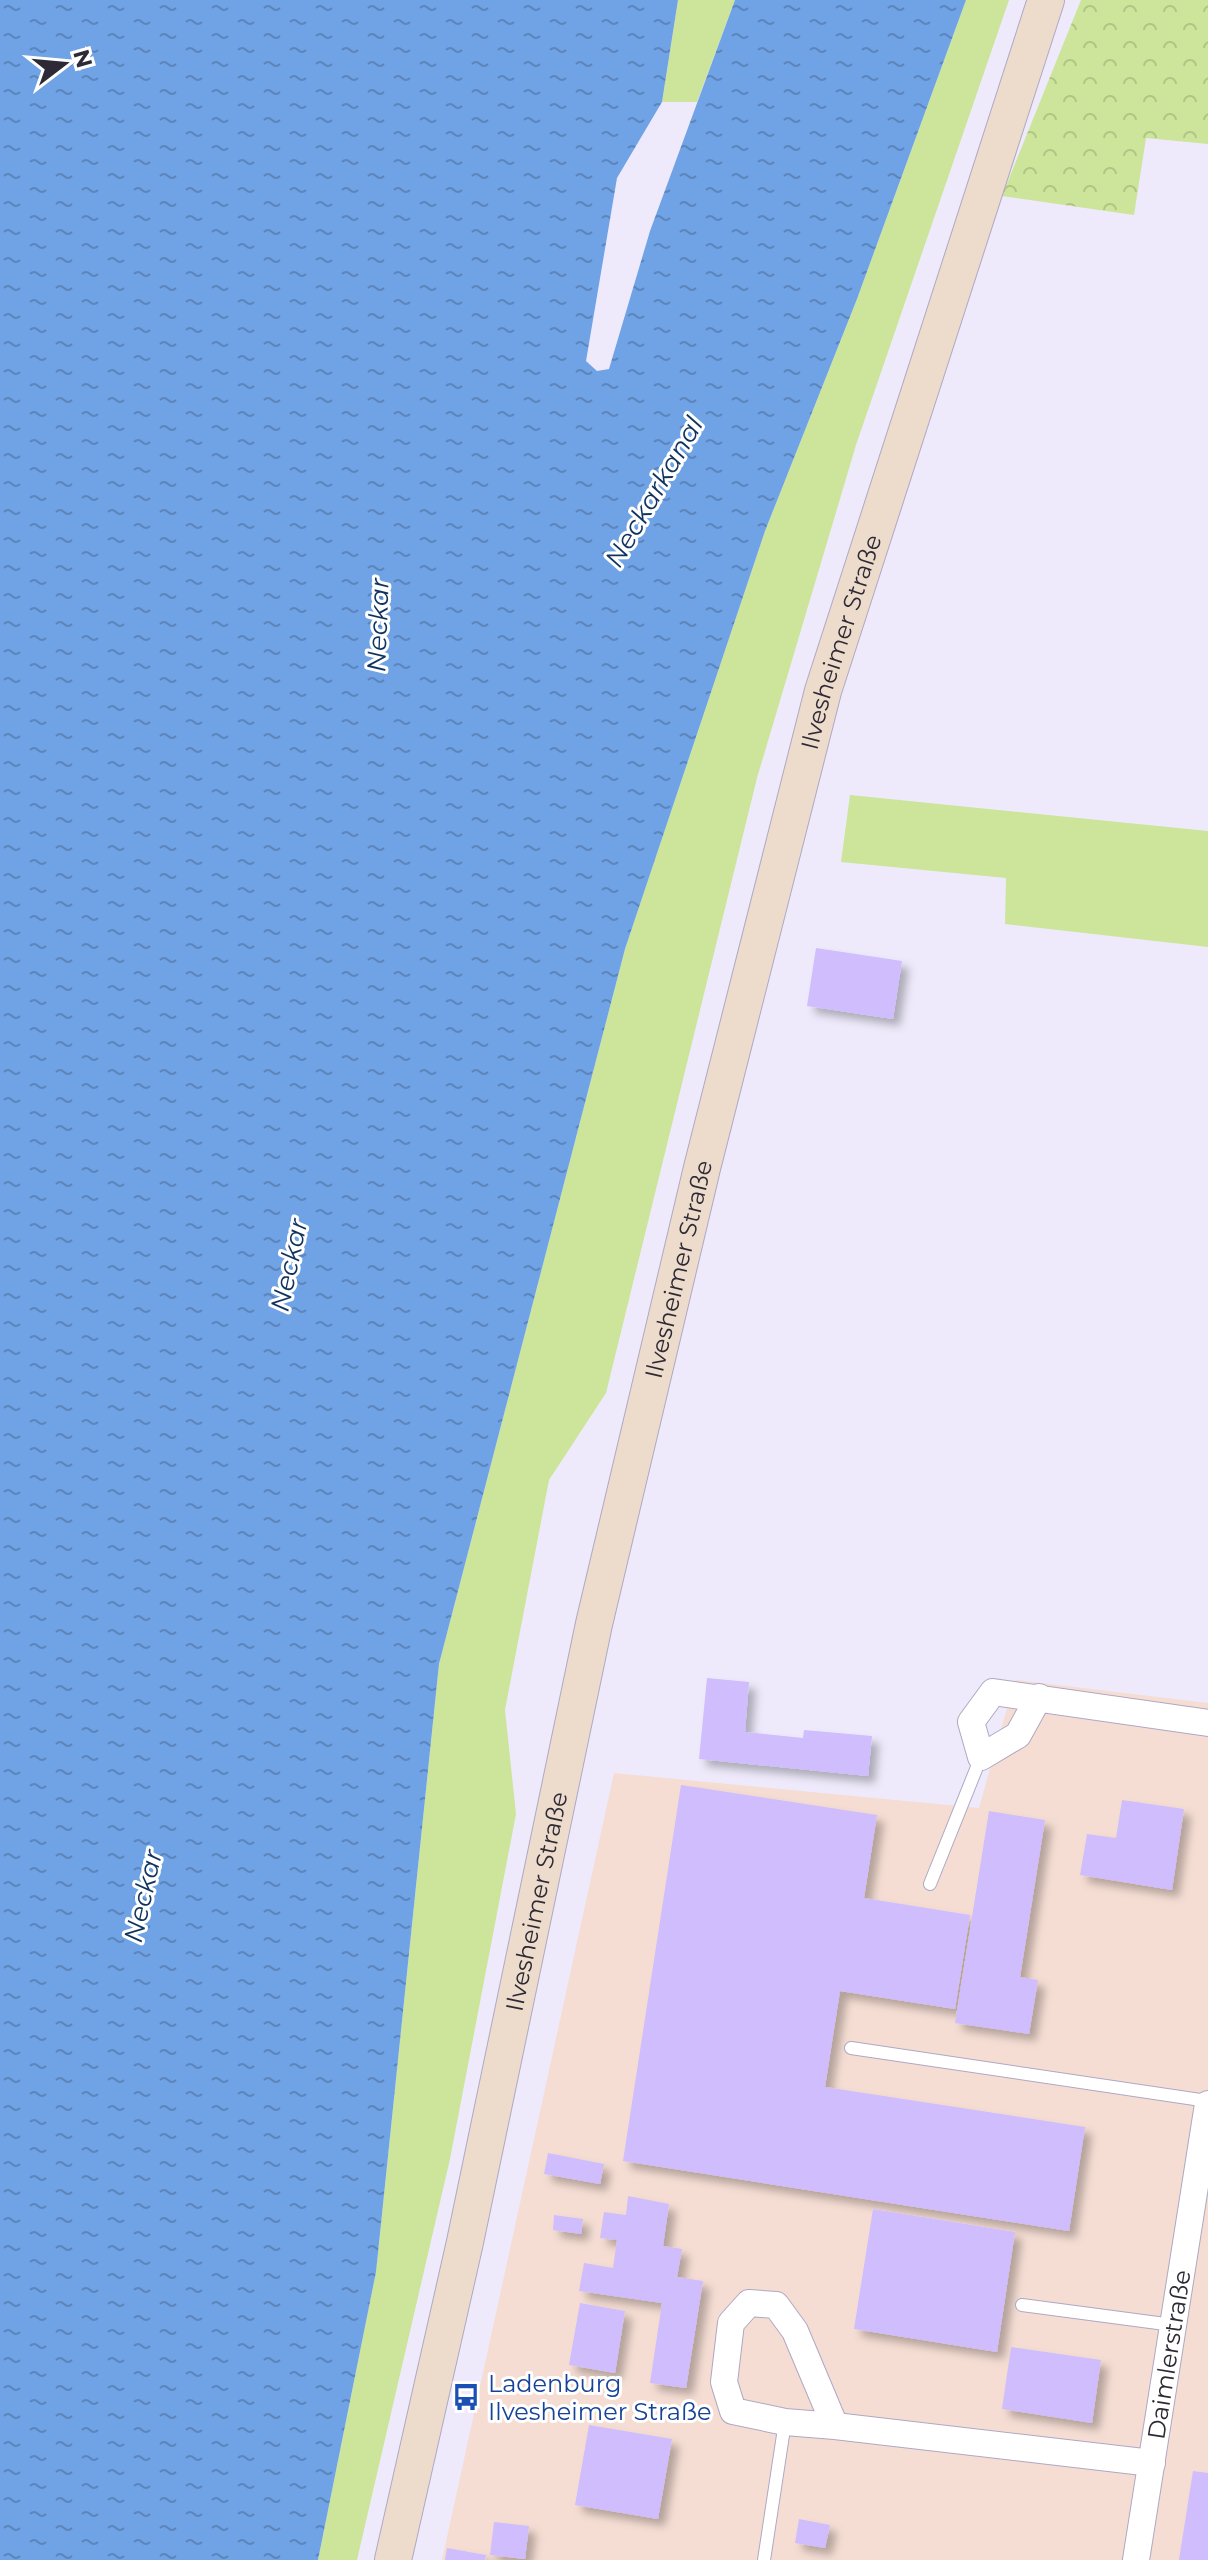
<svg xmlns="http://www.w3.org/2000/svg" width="1208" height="2560" font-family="Montserrat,sans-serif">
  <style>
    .commercial { fill: #f5ddd3 }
    .green { fill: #cce59a }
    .park { fill: url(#park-crowns) }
    .water { fill: url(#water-ripples) }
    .building { fill: #cfbdfd; filter: url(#shadow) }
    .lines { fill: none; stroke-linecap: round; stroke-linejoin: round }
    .service-casing { stroke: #afa8c3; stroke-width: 14 }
    .minor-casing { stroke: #afa8c3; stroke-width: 28 }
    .secondary-casing { stroke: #afa8c3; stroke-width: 38 }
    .service { stroke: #fff; stroke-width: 12 }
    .minor { stroke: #fff; stroke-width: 26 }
    .secondary { stroke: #eddccc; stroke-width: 36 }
    .labels { text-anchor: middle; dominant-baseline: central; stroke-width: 6; stroke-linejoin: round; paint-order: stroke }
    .street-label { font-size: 24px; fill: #2d2a35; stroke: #fff }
    .transit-label { font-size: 24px; fill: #164399; stroke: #fff; text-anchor: start }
    .water-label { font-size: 26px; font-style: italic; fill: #10335e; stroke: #fff }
  </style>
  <defs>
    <pattern id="park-crowns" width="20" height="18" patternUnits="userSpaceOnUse" patternTransform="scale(2)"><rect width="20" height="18" fill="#cce59a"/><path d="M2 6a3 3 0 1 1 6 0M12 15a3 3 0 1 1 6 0" fill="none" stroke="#b0c585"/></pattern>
    <pattern id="water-ripples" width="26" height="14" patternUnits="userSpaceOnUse" patternTransform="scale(2)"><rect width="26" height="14" fill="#6fa3e6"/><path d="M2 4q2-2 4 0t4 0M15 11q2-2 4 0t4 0" fill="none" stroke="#5c85bb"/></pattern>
    <filter id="shadow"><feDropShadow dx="7" dy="7" stdDeviation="4" flood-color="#0004"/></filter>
  </defs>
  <rect width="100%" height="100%" fill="#eeeafb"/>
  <path class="commercial" d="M 1015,1680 L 1208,1703 L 1208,2560 L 442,2560 L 614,1773 L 979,1808 Z"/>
  <path class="green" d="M 678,0 L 735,0 L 697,102 L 662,102 Z
    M 966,0 L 1009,0 L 856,445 L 757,778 L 606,1393 L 549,1480 L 505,1710 L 516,1814 L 450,2159 L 357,2560 L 318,2560 L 376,2272 L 439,1664 L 625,949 L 765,531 L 857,299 Z
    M 850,795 L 1208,831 L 1208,947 L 1005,924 L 1006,878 L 841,862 Z"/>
  <path class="park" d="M 1081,0 L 1208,0 L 1208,144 L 1146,138 L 1134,215 L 1002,196 Z"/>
  <path class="water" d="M 0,0 L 678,0 L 662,102 L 617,178 L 586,361 L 597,371 L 609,369 L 650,231 L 735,0 L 966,0 L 857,299 L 765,531 L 625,949 L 439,1664 L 376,2272 L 318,2560 L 0,2560 Z"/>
  <path class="building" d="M 816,948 L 902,961 L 893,1019 L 807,1006 Z
    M 707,1678 L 749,1682 L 745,1732 L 803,1738 L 804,1730 L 872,1736 L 868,1776 L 699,1759 Z
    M 681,1785 L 877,1815 L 864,1898 L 970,1915 L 955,2009 L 840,1991 L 825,2087 L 1085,2127 L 1069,2231 L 623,2161 Z
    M 1122,1800 L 1184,1809 L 1172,1890 L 1080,1875 L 1087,1834 L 1116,1838 Z
    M 989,1811 L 1045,1820 L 1020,1977 L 1038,1980 L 1029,2034 L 955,2023 Z
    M 548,2153 L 604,2164 L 600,2184 L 544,2174 Z
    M 628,2196 L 669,2204 L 663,2246 L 682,2249 L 677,2277 L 703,2281 L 686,2388 L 650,2383 L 662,2303 L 579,2291 L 584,2263 L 613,2268 L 617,2240 L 600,2238 L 604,2212 L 626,2215 Z
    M 873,2209 L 1015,2232 L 997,2352 L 854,2329 Z
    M 554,2215 L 583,2219 L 581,2234 L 553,2230 Z
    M 580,2303 L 625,2311 L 615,2373 L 569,2365 Z
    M 1011,2347 L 1101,2360 L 1092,2423 L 1002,2409 Z
    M 589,2425 L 672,2439 L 658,2519 L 575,2505 Z
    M 1193,2471 L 1208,2473 L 1208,2560 L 1179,2560 Z
    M 799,2519 L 830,2525 L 825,2548 L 795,2543 Z
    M 494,2522 L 529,2526 L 525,2559 L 490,2555 Z
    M 447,2548 L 486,2555 L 485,2560 L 445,2560 Z"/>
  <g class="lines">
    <g class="service-casing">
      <path id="service" d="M 930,1884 L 981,1757
        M 851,2048 L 1208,2101
        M 1022,2305 L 1173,2325
        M 764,2560 L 785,2422"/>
    </g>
    <g class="minor-casing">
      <g id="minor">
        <path d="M 1039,1697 L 1018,1735 L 981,1757 L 971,1722 L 993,1692 L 1208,1723"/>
        <path d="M 835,2426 L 785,2422 L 733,2411 L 724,2382 L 731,2323 L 749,2303 L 776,2305 L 795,2331 L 835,2426 L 1152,2463"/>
        <path id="s1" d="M 1136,2560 L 1208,2104"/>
      </g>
    </g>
    <g class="secondary-casing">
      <g id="secondary">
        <path id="s2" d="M 393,2560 L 465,2242 L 594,1624 L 702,1168 L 823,691 L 1046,0"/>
      </g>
    </g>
    <use href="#service" class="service"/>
    <use href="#minor" class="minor"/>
    <use href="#secondary" class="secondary"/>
  </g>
  <defs>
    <g id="bus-bare" transform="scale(2.16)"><path d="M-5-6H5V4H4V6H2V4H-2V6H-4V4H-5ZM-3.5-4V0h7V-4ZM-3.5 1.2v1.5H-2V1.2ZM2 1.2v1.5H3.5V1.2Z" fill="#1a4fb4" stroke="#fff" stroke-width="2.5" paint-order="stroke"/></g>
  </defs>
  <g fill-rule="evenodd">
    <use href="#bus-bare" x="466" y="2397"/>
  </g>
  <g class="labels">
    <g class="street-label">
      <text stroke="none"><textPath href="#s2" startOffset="1970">Ilvesheimer Straße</textPath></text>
      <text stroke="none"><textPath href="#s2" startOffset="1322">Ilvesheimer Straße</textPath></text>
      <text stroke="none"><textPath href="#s2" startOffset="674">Ilvesheimer Straße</textPath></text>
      <text stroke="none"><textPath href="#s1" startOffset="208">Daimlerstraße</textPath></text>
    </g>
    <g class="transit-label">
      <text x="488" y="2383">Ladenburg<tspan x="488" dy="28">Ilvesheimer Straße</tspan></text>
    </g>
    <g class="water-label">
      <text transform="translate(654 492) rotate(-60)">Neckarkanal</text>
      <text transform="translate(378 625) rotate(-88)">Neckar</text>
      <text transform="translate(289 1265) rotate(-78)">Neckar</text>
      <text transform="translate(143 1896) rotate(-77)">Neckar</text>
    </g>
  </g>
  <g transform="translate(64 64) rotate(74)" stroke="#ffffff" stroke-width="6" paint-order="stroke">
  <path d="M0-6L14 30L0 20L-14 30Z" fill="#2d2a35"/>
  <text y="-12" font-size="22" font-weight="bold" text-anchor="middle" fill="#2d2a35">N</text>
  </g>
</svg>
